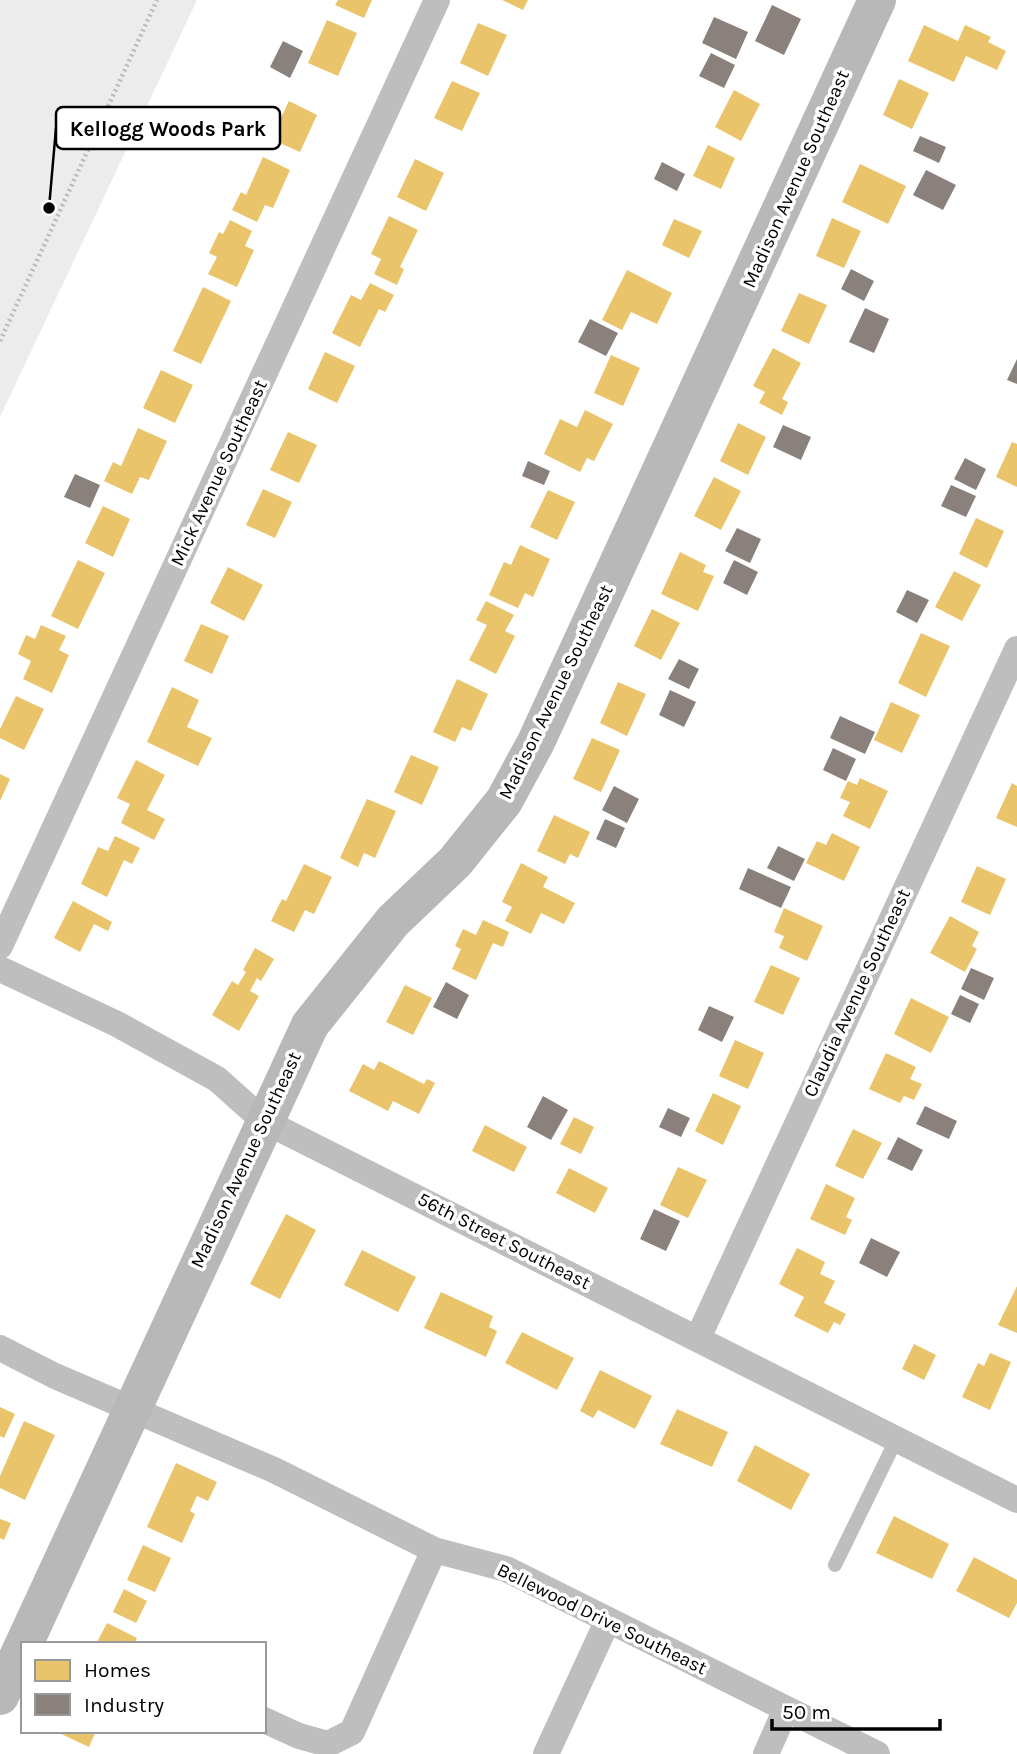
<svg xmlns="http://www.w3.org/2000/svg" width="1017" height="1754" font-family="Karla,sans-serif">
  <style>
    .green { fill: #ececec }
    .homes { fill: #e9c46a }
    .industry { fill: #8a817c }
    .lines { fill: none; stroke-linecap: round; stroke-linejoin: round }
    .path { stroke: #b9b9b9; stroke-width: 4.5; stroke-dasharray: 2 3.5; stroke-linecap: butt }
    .lane { stroke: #bebebe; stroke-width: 14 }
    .street { stroke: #bebebe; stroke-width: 26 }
    .secondary { stroke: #b8b8b8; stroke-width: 38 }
    .labels { text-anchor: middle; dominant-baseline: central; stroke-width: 7; stroke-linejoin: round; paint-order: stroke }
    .street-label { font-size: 19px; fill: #000; stroke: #fff }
    .leader { fill: none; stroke: #000; stroke-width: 2.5 }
    .callout-dot { fill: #000; stroke: #fff; stroke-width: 2.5 }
    .callout { fill: #fff; stroke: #000; stroke-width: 2.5 }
    .callout-label { font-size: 21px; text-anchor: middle; font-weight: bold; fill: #000 }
  </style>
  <rect width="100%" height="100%" fill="#fff"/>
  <path class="green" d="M 0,0 L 197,0 L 0,417 Z"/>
  <path class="homes" d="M 338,0 L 372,0 L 364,18 L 335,5 Z
    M 502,0 L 528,0 L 523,10 Z
    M 327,20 L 357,33 L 338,76 L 308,63 Z
    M 478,23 L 507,35 L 488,76 L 460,63 Z
    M 924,25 L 958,41 L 965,25 L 991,37 L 988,42 L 1006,51 L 997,70 L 966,56 L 954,82 L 908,61 Z
    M 899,79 L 929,93 L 912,129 L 883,115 Z
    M 452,81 L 480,93 L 462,131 L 434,118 Z
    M 734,90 L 760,104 L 741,141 L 715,127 Z
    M 289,101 L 317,115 L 300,152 L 271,139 Z
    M 708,145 L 735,158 L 721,189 L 693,176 Z
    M 263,157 L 290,170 L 273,208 L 265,205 L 257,222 L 232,210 L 241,192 L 246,195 Z
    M 415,159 L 444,173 L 426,211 L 397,197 Z
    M 860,164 L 906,186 L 888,224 L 842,202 Z
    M 389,216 L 418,230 L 400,267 L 404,269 L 397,285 L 374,274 L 381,259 L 371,254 Z
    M 832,218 L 861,231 L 844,268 L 816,256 Z
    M 674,219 L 702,231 L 689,258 L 662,245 Z
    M 230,220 L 252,231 L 245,246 L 254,250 L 237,287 L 208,274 L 217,257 L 209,253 L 219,232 L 223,234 Z
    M 627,270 L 672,293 L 657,324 L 631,312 L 622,330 L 602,320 Z
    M 370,283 L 394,295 L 385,312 L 379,309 L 360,347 L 332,333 L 351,295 L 361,300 Z
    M 203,287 L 231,301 L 201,364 L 173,351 Z
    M 799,293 L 827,305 L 809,344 L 781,331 Z
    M 773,348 L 801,363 L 782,399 L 788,402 L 782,415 L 759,403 L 765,392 L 753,386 Z
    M 325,352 L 355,366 L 337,403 L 308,389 Z
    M 611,355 L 640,368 L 623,406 L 594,393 Z
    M 161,370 L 193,385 L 175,423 L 143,408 Z
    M 585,410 L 613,424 L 594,461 L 587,458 L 580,472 L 544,454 L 560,419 L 577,427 Z
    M 738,423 L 766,437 L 748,475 L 720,461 Z
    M 138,428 L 167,441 L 149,480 L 140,477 L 132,494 L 104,481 L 113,462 L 121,466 Z
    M 288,432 L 317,445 L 299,483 L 270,470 Z
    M 1012,442 L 1017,444 L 1017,487 L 996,477 Z
    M 714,477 L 741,491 L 721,530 L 694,516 Z
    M 263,489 L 292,502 L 275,538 L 246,525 Z
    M 548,490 L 575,502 L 557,540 L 530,527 Z
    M 103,506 L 130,519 L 113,557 L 85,543 Z
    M 976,518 L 1004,531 L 987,568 L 959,554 Z
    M 520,545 L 550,559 L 533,597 L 525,593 L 518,608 L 489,595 L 504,562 L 511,565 Z
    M 680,552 L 706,565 L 703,572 L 714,576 L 698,611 L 661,594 Z
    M 78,560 L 105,573 L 78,629 L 51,616 Z
    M 228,567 L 263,585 L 244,621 L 210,603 Z
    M 954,571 L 981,585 L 962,621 L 935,607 Z
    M 486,601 L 514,615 L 505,631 L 515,636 L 496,674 L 469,660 L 487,625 L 476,620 Z
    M 652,609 L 680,623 L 661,660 L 634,646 Z
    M 201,624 L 229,636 L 212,674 L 184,661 Z
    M 41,625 L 66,636 L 59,650 L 69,655 L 52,693 L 23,679 L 31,661 L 18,654 L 26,635 L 35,639 Z
    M 921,633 L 950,646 L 926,697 L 898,683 Z
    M 457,679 L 488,694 L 471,731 L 462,727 L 455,742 L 433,732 Z
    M 618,682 L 646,694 L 627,736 L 600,723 Z
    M 172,687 L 199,700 L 187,727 L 212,738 L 198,766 L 147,742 Z
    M 16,696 L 44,709 L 24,750 L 0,738 L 0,729 Z
    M 891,702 L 920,715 L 902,753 L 874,740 Z
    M 592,738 L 620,750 L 601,792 L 573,779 Z
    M 411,755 L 439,767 L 422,805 L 394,792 Z
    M 136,760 L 165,775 L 147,810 L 165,819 L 154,840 L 121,823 L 130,804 L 117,798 Z
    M 0,774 L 10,779 L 0,801 Z
    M 860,778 L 888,791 L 870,829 L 843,816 L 850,802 L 840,798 L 848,781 L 857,785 Z
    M 1012,783 L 1017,786 L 1017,827 L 996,818 Z
    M 367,799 L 396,811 L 375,858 L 364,853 L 358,867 L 340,858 Z
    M 554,815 L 590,832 L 578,858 L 570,854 L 565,864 L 537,851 Z
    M 832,833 L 860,847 L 844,881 L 806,863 L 817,841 L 826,845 Z
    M 115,836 L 140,848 L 132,864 L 124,860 L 107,897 L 81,884 L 98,847 L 108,851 Z
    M 521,863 L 548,877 L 543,887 L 575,903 L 564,924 L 541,913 L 531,934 L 505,921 L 512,907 L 502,902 Z
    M 304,864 L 332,877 L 314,914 L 305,910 L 294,932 L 271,921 L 282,899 L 286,901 Z
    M 977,866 L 1006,879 L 990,915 L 961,902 Z
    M 73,901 L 112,922 L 108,931 L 94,924 L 80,952 L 54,938 Z
    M 784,908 L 823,926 L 807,961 L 779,948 L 784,936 L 774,932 Z
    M 950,916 L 979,932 L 972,946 L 977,949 L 965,972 L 930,953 Z
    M 483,920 L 509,932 L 503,947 L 493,943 L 476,980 L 452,969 L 461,949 L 455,946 L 463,929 L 476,935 Z
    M 255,948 L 274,959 L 261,981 L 257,978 L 250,991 L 259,996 L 239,1031 L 212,1015 L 232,981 L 238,985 L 246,972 L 243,970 Z
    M 771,965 L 800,978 L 783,1015 L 754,1002 Z
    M 405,985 L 432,998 L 413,1035 L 386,1022 Z
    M 911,998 L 949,1017 L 931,1053 L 894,1034 Z
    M 735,1040 L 764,1053 L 748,1089 L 719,1076 Z
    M 886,1053 L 916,1067 L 910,1079 L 922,1084 L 914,1100 L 904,1096 L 900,1103 L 869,1089 Z
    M 379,1061 L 424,1084 L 427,1079 L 435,1083 L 419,1114 L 393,1101 L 388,1111 L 349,1091 L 363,1064 L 374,1070 Z
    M 713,1093 L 741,1106 L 723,1145 L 695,1131 Z
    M 574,1117 L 594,1127 L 581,1154 L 560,1144 Z
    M 485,1125 L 527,1147 L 514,1172 L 472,1151 Z
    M 853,1129 L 882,1143 L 863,1179 L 835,1166 Z
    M 678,1167 L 707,1180 L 688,1218 L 660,1205 Z
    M 569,1168 L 608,1188 L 595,1213 L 556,1193 Z
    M 826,1184 L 855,1198 L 846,1217 L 852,1220 L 845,1235 L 810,1219 Z
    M 286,1214 L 316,1230 L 280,1299 L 250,1284 Z
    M 797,1248 L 825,1262 L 820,1274 L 835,1281 L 824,1303 L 846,1314 L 840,1325 L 834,1322 L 828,1333 L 794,1316 L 804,1297 L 779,1284 Z
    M 362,1250 L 416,1277 L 398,1312 L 344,1285 Z
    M 1017,1286 L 1017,1333 L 998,1325 Z
    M 441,1292 L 493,1316 L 489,1327 L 497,1331 L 486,1357 L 424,1328 Z
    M 522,1332 L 574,1358 L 557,1390 L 505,1363 Z
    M 914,1344 L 936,1355 L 924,1380 L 902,1369 Z
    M 990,1353 L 1011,1362 L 990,1410 L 962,1397 L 978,1363 L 984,1366 Z
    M 600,1370 L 652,1396 L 635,1429 L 598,1410 L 593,1418 L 580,1411 Z
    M 0,1407 L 15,1414 L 4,1438 L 0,1436 Z
    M 677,1409 L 728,1432 L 712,1467 L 660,1444 Z
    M 24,1421 L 55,1435 L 25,1500 L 0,1488 L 0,1476 Z
    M 755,1445 L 810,1474 L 791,1510 L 737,1481 Z
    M 176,1463 L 217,1482 L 208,1501 L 197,1496 L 190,1511 L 195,1514 L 182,1543 L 147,1527 Z
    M 894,1516 L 949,1544 L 932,1579 L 876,1553 Z
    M 0,1519 L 11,1523 L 4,1540 L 0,1538 Z
    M 143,1545 L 171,1558 L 155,1592 L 127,1580 Z
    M 974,1557 L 1017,1580 L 1017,1603 L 1009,1618 L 956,1591 Z
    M 124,1589 L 147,1601 L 136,1623 L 113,1612 Z
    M 107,1623 L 137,1638 L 134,1644 L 96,1644 Z
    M 55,1731 L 96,1731 L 89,1747 Z"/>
  <path class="industry" d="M 772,5 L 801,19 L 784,55 L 755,41 Z
    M 714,17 L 748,32 L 736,59 L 702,43 Z
    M 283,41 L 303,51 L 290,78 L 270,67 Z
    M 711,53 L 735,65 L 724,88 L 699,76 Z
    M 920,136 L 946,147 L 939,163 L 913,151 Z
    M 662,162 L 685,174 L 677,191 L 654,179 Z
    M 926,170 L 956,185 L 943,210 L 913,195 Z
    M 851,269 L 874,281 L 864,301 L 841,289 Z
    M 865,308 L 889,319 L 874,353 L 849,342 Z
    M 590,319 L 618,333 L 606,356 L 578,342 Z
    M 1017,359 L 1017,384 L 1007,380 Z
    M 783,425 L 811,437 L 801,460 L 773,447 Z
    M 965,458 L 986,469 L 976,490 L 954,479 Z
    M 528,461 L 550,471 L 544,485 L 522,476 Z
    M 75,474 L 100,485 L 90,508 L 64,497 Z
    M 951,485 L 976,496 L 966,517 L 941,506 Z
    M 737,528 L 761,539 L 750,563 L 725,551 Z
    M 734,560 L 758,572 L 747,595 L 723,583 Z
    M 907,590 L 929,600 L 917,623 L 896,612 Z
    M 679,659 L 699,669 L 689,689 L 668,679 Z
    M 670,690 L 696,702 L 684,727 L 659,715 Z
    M 840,716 L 875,732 L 865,754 L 830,738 Z
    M 833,748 L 856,759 L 846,781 L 823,770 Z
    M 614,786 L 639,799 L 627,823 L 602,810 Z
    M 605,819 L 625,828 L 616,848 L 596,839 Z
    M 778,846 L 805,859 L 794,881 L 767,868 Z
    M 748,868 L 791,887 L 781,908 L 739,889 Z
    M 971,968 L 994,978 L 984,1000 L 961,989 Z
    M 446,982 L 469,995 L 457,1019 L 433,1007 Z
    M 960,995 L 979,1004 L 970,1023 L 951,1014 Z
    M 709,1006 L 734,1017 L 722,1042 L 698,1030 Z
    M 543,1096 L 568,1110 L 551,1140 L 527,1127 Z
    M 925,1106 L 957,1121 L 949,1139 L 916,1124 Z
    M 668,1108 L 690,1118 L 681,1137 L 659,1127 Z
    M 898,1137 L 923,1150 L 912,1171 L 887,1159 Z
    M 654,1209 L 680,1221 L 666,1251 L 640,1239 Z
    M 871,1238 L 900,1252 L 887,1277 L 859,1263 Z"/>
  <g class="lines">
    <path class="path" d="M 0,341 L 157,0"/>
    <path class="lane" d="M 835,1565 L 897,1438"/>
    <path class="street" d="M 0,946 L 437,0
      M 0,969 L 117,1024 L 217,1079 L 264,1121 L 1017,1500
      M 698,1338 L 1017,649
      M 0,1348 L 55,1376 L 274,1470 L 434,1550 L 506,1569 L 877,1754
      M 264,1720 L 299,1736 L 328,1744 L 352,1732 L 434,1550
      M 546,1754 L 608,1620
      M 766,1754 L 786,1709"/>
    <path class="secondary" d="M 24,1644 L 310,1025 L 393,921 L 455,862 L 504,801 L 536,742 L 877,0
      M 0,1696 L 23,1646"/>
  </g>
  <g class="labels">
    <g class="street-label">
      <text transform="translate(796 179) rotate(-66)">Madison Avenue Southeast</text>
      <text transform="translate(219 473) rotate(-65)">Mick Avenue Southeast</text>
      <text transform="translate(556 692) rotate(-64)">Madison Avenue Southeast</text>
      <text transform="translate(857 993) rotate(-65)">Claudia Avenue Southeast</text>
      <text transform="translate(246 1160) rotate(-65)">Madison Avenue Southeast</text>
      <text transform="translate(504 1241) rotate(27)">56th Street Southeast</text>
      <text transform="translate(602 1619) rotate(26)">Bellewood Drive Southeast</text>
    </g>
  </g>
  <path class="leader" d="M49 208L56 128"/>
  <circle class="callout-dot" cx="49" cy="208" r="7"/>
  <rect class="callout" x="56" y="107" width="224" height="42" rx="7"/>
  <g class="callout-label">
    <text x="168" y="136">Kellogg Woods Park</text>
  </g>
  <rect x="21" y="1642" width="245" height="91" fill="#ffffff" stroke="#999999" stroke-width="2"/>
  <rect x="35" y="1660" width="35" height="21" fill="#e9c46a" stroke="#999999" stroke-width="2"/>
  <text x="84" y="1677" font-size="21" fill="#000000">Homes</text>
  <rect x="35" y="1694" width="35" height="21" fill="#8a817c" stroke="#999999" stroke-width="2"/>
  <text x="84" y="1712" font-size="21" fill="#000000">Industry</text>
  <path d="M772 1719v10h168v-10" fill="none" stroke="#000000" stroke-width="3.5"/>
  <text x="782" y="1719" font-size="21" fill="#000000" stroke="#ffffff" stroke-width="5" paint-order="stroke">50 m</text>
</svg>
